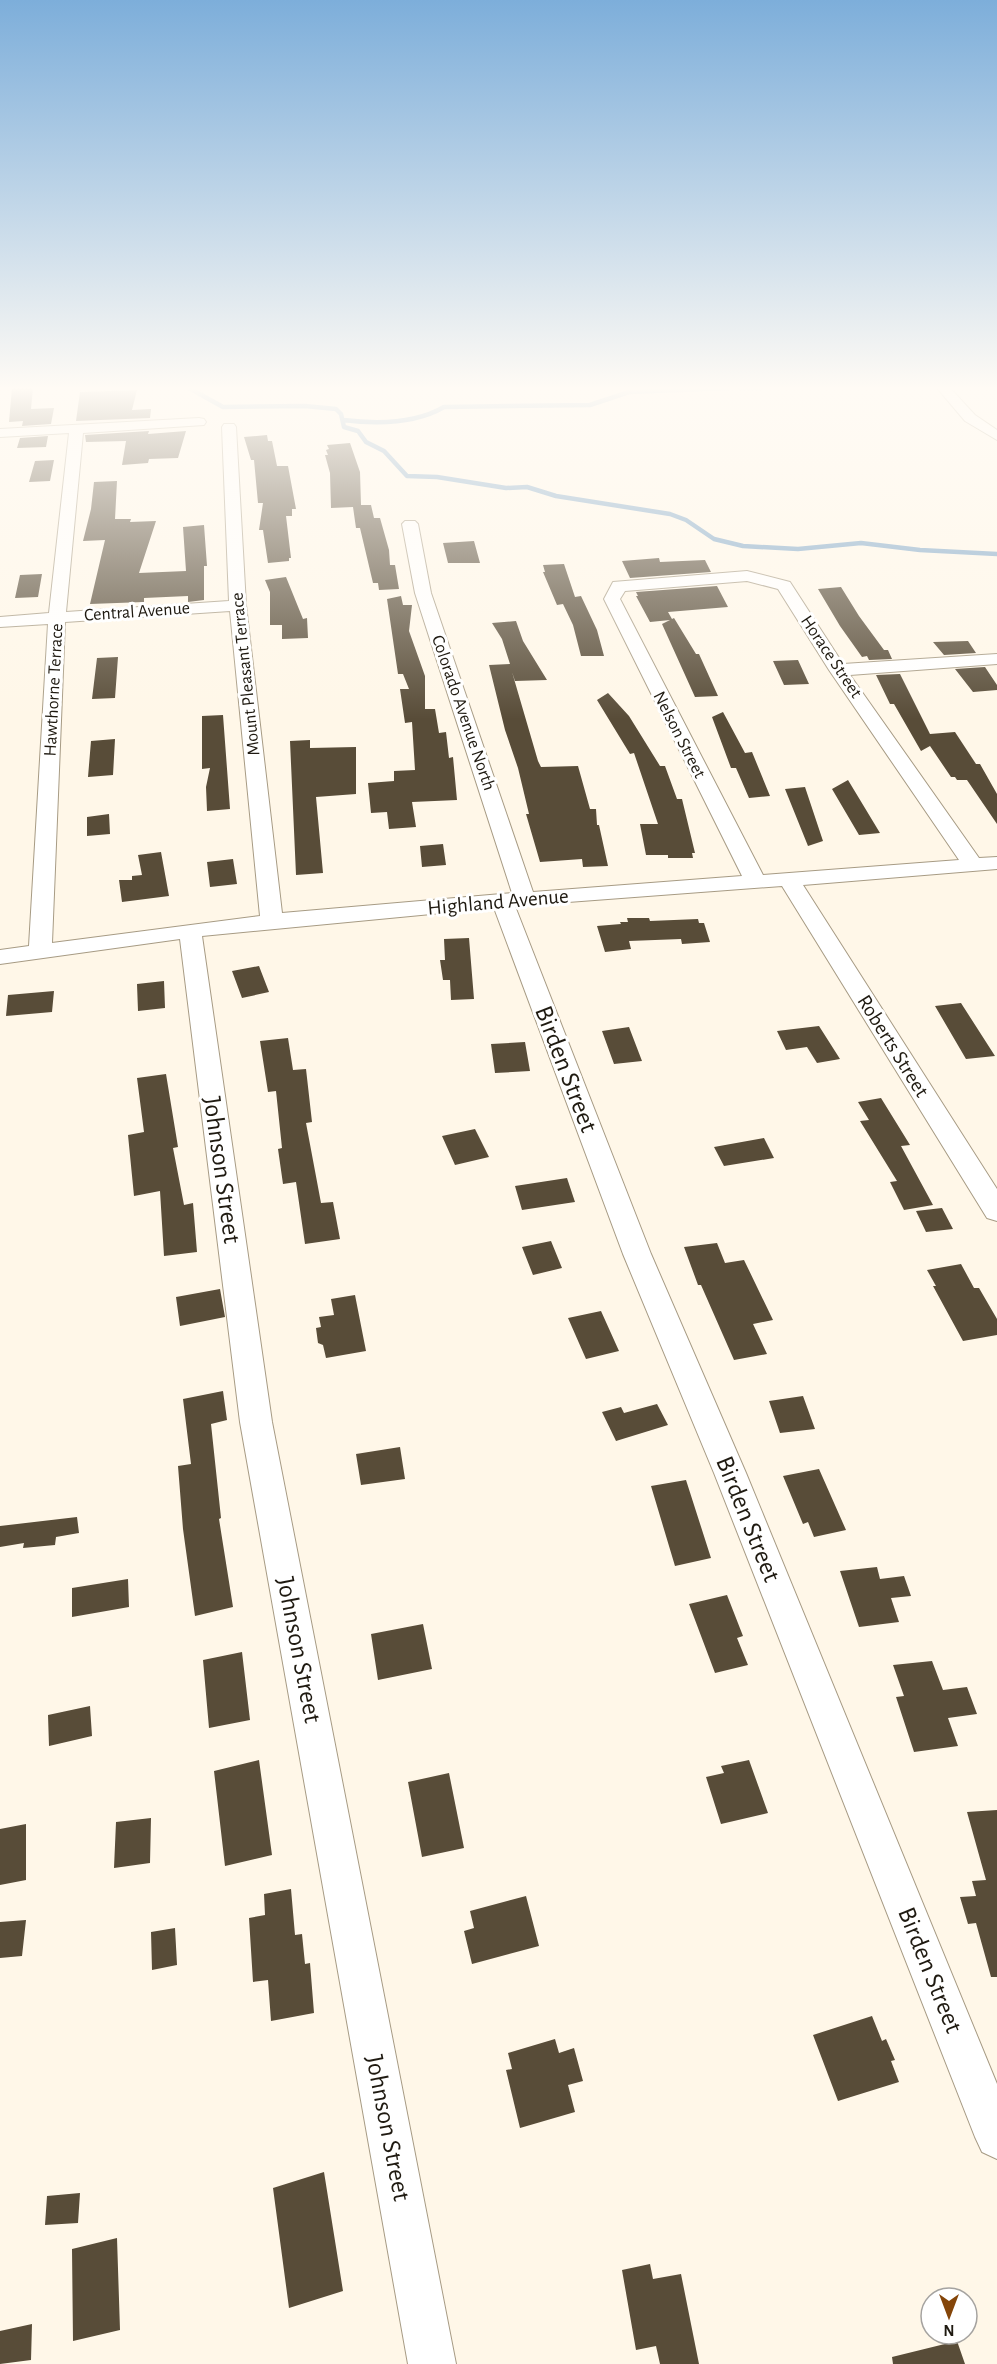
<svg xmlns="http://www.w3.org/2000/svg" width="997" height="2364" font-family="'Alegreya Sans',sans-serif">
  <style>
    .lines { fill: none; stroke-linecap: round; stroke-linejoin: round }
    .stream { stroke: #7ca4c6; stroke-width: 4.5 }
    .building { fill: #584c38 }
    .minor-casing { stroke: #a79b84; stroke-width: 2 }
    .minor { fill: #fff; fill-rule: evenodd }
    .labels { text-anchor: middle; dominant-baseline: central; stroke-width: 6; stroke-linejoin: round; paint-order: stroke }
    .far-street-label { font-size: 18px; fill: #1f1a11; stroke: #fff }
    .street-label { font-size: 21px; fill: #1f1a11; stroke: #fff }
    .near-street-label { font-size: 26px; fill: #1f1a11; stroke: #fff }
  </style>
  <rect width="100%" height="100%" fill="#fff7e8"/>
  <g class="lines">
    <path class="stream" d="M 189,388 L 223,407 L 305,406 L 336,409 L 341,414 L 344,427 L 358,431 L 366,442 L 384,451 L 407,476 L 437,477 L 506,488 L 527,487 L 556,496 L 670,514 L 686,520 L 714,539 L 743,546 L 798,549 L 861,543 L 920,550 L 997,554
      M 740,388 L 761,388
      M 343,420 C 376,424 415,424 444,407 L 590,405 L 629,392 L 728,388"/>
  </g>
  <path class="building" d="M 12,388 L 33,388 L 31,409 L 54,408 L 51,424 L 22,426 L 23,421 L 9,422 Z
    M 137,390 L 132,410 L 151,409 L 150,418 L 76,421 L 80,392 Z
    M 149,431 L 148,434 L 186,431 L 178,458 L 149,459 L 148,463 L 122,465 L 126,441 L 86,442 L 85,435 Z
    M 267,435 L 268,441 L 272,441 L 277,466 L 288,466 L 296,509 L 292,509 L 292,516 L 286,516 L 291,558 L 289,558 L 289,561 L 268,563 L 263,530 L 259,530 L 263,503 L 258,503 L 254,460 L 251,460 L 244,437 Z
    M 48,436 L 46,447 L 17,448 L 20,438 Z
    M 350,443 L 360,472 L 361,505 L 371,505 L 374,518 L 380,518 L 389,550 L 390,565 L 395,565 L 399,589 L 379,590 L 378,583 L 373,583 L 360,528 L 356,528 L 353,507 L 331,508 L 330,473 L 325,455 L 328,455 L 326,450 L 329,449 L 327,445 Z
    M 54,460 L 50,481 L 29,482 L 35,461 Z
    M 117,481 L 115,519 L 131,519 L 130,522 L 156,521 L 139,573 L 186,571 L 183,527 L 204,525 L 207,566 L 204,566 L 204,600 L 188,602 L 188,596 L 144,598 L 144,602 L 90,604 L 105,540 L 83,541 L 91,509 L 94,482 Z
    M 474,541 L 480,563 L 448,563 L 443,543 Z
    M 659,558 L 660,562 L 705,560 L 711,572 L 630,578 L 622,561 Z
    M 564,564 L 575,597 L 581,596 L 597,630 L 604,656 L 581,656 L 573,625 L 563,604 L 557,605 L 543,572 L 545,572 L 543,565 Z
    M 42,574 L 38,597 L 15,598 L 20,575 Z
    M 286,577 L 303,619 L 307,618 L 308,638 L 282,639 L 282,625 L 270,625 L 270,592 L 265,580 Z
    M 717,586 L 728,607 L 668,612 L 672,619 L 674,618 L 696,654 L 699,654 L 718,696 L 695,697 L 662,624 L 670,620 L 650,622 L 636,596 L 638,596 L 636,592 Z
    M 841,587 L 859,616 L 884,650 L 888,650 L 892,659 L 869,660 L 867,656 L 862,657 L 840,626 L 818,589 Z
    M 401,596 L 403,605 L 412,605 L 409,631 L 425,676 L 425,709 L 435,709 L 439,733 L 446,732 L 449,758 L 453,757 L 457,800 L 412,802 L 416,827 L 389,829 L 387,812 L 371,813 L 368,783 L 394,781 L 394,771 L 415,770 L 412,722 L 405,723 L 400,689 L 409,689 L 403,674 L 398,674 L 387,599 Z
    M 516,621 L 523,641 L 547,680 L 515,681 L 512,672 L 538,761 L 541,767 L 578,766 L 590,809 L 596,809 L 597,825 L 599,825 L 608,866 L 583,867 L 582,859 L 540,862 L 526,814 L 529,814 L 518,768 L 505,730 L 489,665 L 510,664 L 502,639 L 492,623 Z
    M 968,641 L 976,653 L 944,655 L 933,642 Z
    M 118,657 L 115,698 L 92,699 L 97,658 Z
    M 798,660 L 809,684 L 784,685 L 773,661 Z
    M 985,667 L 997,685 L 997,690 L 973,692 L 955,669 Z
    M 900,674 L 930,734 L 955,732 L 976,764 L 980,764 L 997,794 L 997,824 L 967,780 L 957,780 L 955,777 L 951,777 L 930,746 L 921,751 L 894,704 L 890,704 L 876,675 Z
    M 608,693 L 629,716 L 660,766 L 665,766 L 677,799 L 682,799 L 695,853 L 692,853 L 693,858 L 668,858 L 668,855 L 646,855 L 640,824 L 658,824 L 634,753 L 630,754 L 597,700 Z
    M 723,712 L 745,753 L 752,752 L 770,796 L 749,798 L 736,768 L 731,768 L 712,717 Z
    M 223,715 L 230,809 L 207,811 L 206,787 L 210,768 L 202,769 L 202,716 Z
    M 115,739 L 113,775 L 88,777 L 91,741 Z
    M 310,740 L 310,748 L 356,747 L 356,794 L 316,797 L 323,873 L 296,875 L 290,741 Z
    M 848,780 L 880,833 L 859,835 L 832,789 Z
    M 805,787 L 823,841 L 808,846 L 785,789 Z
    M 109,814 L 110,834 L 87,836 L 87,817 Z
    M 443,844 L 446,865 L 422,867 L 420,846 Z
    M 161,852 L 169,896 L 122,902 L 119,880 L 132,880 L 132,876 L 142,875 L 138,855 Z
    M 233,859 L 237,884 L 210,887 L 207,862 Z
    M 627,918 L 649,918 L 650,921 L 698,919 L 699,923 L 704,923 L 710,942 L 682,944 L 681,939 L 629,941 L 631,949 L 605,952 L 597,926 L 621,924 L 620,922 L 628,922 Z
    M 469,938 L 474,999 L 451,1000 L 450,980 L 443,980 L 440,960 L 445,960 L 444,939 Z
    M 259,966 L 269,992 L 242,998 L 232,971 Z
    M 164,981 L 165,1008 L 138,1011 L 137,984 Z
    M 54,991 L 52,1012 L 6,1016 L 8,995 Z
    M 961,1003 L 995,1056 L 966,1059 L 935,1006 Z
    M 819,1026 L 840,1059 L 817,1063 L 807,1047 L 786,1050 L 777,1031 Z
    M 629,1027 L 642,1061 L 614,1064 L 602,1031 Z
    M 288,1038 L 293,1070 L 306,1069 L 312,1122 L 306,1123 L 321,1203 L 333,1202 L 340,1239 L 305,1244 L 296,1182 L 283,1184 L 278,1149 L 282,1148 L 276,1091 L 268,1092 L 260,1041 Z
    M 525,1042 L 530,1071 L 495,1073 L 491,1044 Z
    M 166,1074 L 178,1147 L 173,1148 L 184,1205 L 193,1203 L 197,1252 L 164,1256 L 160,1191 L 134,1196 L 128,1135 L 144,1132 L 137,1078 Z
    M 881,1098 L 910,1145 L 901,1146 L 933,1205 L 904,1210 L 890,1182 L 897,1181 L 860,1121 L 869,1120 L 858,1102 Z
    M 475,1129 L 489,1157 L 455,1165 L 442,1136 Z
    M 764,1138 L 774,1158 L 724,1166 L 714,1147 Z
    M 567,1178 L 575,1202 L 522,1210 L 515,1186 Z
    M 942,1208 L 953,1229 L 926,1232 L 916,1211 Z
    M 551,1241 L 562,1268 L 533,1275 L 522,1247 Z
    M 717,1243 L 725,1263 L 744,1260 L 773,1320 L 753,1324 L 767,1354 L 734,1360 L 701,1285 L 698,1285 L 684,1247 Z
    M 961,1264 L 974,1288 L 979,1288 L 997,1319 L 997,1335 L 963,1341 L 933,1286 L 936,1286 L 927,1270 Z
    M 220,1289 L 225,1317 L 180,1326 L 176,1297 Z
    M 355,1295 L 366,1351 L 326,1358 L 323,1345 L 318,1343 L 316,1328 L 321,1327 L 319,1317 L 334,1315 L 331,1299 Z
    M 601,1311 L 619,1351 L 586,1359 L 568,1318 Z
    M 223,1391 L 227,1420 L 211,1424 L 221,1518 L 219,1519 L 233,1607 L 195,1616 L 183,1529 L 178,1466 L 191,1464 L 183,1399 Z
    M 803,1396 L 815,1429 L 780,1433 L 769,1401 Z
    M 657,1404 L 668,1425 L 616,1441 L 602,1412 L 621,1407 L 624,1413 Z
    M 400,1447 L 405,1479 L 361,1485 L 356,1454 Z
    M 819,1469 L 846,1530 L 814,1537 L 808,1522 L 803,1524 L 783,1476 Z
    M 686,1480 L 711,1558 L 675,1566 L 651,1486 Z
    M 77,1517 L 79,1533 L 56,1537 L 55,1545 L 23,1548 L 24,1543 L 0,1547 L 0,1526 Z
    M 877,1567 L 880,1579 L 904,1576 L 911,1596 L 891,1598 L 899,1622 L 859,1627 L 840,1571 Z
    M 128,1579 L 129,1607 L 72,1617 L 72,1588 Z
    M 727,1595 L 743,1636 L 737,1638 L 748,1665 L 715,1673 L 689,1604 Z
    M 423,1624 L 432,1669 L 378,1680 L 371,1634 Z
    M 242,1652 L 250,1720 L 209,1728 L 203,1660 Z
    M 932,1661 L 943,1690 L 967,1687 L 977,1714 L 948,1718 L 958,1746 L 914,1752 L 896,1697 L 904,1696 L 893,1665 Z
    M 90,1706 L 92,1736 L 49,1746 L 48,1715 Z
    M 259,1760 L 272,1855 L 225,1866 L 214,1771 Z
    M 749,1760 L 768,1813 L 721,1824 L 706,1777 L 724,1773 L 721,1766 Z
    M 449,1773 L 464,1848 L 422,1857 L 408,1782 Z
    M 997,1810 L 997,1977 L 991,1977 L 976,1923 L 968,1924 L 960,1897 L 976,1896 L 972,1881 L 986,1880 L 967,1812 Z
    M 151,1818 L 150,1863 L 114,1868 L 116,1822 Z
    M 26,1824 L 26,1880 L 0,1885 L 0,1829 Z
    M 291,1889 L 295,1935 L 302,1934 L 305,1964 L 310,1963 L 314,2013 L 271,2021 L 268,1980 L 253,1982 L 249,1918 L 265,1915 L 264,1894 Z
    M 526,1896 L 539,1946 L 472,1964 L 464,1931 L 474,1928 L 470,1911 Z
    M 26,1920 L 22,1956 L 0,1958 L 0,1922 Z
    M 175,1928 L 177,1965 L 152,1970 L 151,1932 Z
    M 872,2016 L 882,2041 L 886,2039 L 895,2060 L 891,2061 L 899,2082 L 838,2101 L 813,2035 Z
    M 555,2039 L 559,2053 L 574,2048 L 583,2081 L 568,2085 L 575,2112 L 520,2128 L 506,2070 L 512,2069 L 508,2053 Z
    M 324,2172 L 343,2291 L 289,2308 L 273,2188 Z
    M 80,2193 L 78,2223 L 45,2225 L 47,2196 Z
    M 117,2238 L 120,2330 L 73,2341 L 72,2249 Z
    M 650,2264 L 653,2279 L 681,2274 L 699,2364 L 660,2364 L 656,2346 L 636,2350 L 622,2270 Z
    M 32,2324 L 31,2360 L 0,2364 L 0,2331 Z
    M 957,2341 L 965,2364 L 893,2364 L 892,2357 Z"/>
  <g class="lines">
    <g class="minor-casing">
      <path id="minor" d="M 937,388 L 950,388 L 975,415 L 997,430 L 997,440 L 965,421 Z
        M 199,418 L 204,419 L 206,422 L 204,425 L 83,433 L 66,612 L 229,601 L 222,427 L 224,424 L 234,424 L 236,427 L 246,605 L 282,913 L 512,893 L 415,593 L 402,524 L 405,521 L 415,521 L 418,524 L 431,593 L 533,892 L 742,876 L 604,599 L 613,582 L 747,571 L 790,582 L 843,664 L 997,654 L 997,664 L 850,675 L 979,858 L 997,857 L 997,869 L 803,885 L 997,1189 L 997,1221 L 987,1218 L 782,886 L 515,906 L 651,1254 L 746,1473 L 997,2084 L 997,2159 L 982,2152 L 975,2137 L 714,1473 L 623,1254 L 494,908 L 202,936 L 272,1422 L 456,2364 L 408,2364 L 240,1422 L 180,939 L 0,964 L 0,950 L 29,946 L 48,624 L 0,627 L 0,617 L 49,613 L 69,433 L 0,437 L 0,429 ZM 747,581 L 778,589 L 829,670 L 959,860 L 763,875 L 620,599 L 625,591 ZM 230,611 L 260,916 L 52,943 L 65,622 Z"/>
    </g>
    <use href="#minor" class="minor"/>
  </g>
  <linearGradient id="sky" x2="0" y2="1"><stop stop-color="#7daeda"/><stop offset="0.54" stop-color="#fffbf5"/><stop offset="1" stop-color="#fffbf5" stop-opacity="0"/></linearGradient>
  <rect width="997" height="719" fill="url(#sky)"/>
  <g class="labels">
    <g class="far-street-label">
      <text transform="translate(137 612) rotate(-4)">Central Avenue</text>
      <text transform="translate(831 657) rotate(56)">Horace Street</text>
      <text transform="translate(246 674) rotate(-96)">Mount Pleasant Terrace</text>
      <text transform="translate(54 690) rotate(-87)">Hawthorne Terrace</text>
      <text transform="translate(463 713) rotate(71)">Colorado Avenue North</text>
      <text transform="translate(679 735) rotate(63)">Nelson Street</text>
    </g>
    <g class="street-label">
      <text transform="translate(498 902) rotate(-5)">Highland Avenue</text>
      <text transform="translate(893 1046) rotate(58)">Roberts Street</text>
    </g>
    <g class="near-street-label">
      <text transform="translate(566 1069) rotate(69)">Birden Street</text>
      <text transform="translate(222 1170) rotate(82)">Johnson Street</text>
      <text transform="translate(748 1519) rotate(68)">Birden Street</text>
      <text transform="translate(299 1650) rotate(79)">Johnson Street</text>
      <text transform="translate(930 1970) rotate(68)">Birden Street</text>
      <text transform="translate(388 2128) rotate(79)">Johnson Street</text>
    </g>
  </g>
  <g transform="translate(949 2316) rotate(180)"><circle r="28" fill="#ffffff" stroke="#a5a3a0" stroke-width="1.5"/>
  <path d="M0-4.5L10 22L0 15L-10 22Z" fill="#844509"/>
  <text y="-9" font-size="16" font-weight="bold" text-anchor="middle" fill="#1f1a11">N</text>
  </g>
</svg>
